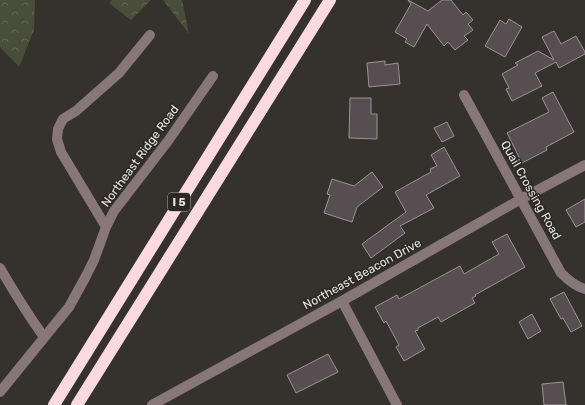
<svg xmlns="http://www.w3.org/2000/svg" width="585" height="405" font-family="Rubik,sans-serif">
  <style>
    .forest { fill: url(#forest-crowns) }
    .building { fill: #564e51; stroke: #9c9396 }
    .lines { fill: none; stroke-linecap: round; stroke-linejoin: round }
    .minor { stroke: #88777a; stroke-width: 10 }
    .highway { stroke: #fbd9e0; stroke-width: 12 }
    .labels { text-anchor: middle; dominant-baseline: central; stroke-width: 3; stroke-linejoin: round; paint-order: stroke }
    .shield { fill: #2b2722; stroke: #afada8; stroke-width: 1 }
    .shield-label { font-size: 11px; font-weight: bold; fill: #e8e6e2 }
    .street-label { font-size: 12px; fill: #e8e6e2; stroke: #2b2722 }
  </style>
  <defs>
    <pattern id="forest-crowns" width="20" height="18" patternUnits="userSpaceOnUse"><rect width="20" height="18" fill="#484e3a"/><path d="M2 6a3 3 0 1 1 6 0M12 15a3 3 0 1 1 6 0" fill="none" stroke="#626856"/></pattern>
  </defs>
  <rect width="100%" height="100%" fill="#35312c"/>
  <path class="forest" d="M 0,0 L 35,0 L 34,30 L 19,67 L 0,47 Z
    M 112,0 L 151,0 L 131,20 L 109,3 Z
    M 163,0 L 182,0 L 189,34 Z"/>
  <path class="building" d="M 408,0 L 428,11 L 442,0 L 451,0 L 463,15 L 466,12 L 473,20 L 468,24 L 473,30 L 464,36 L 468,40 L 455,50 L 448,42 L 444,46 L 427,24 L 414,47 L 405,42 L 407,39 L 395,32 L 411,4 Z
    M 509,19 L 522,27 L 505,57 L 485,46 L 500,20 L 506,24 Z
    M 554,31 L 561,44 L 576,36 L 585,52 L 585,54 L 559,68 L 556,62 L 535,73 L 542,86 L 512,101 L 506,89 L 509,88 L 502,74 L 518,65 L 515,63 L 538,51 L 554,60 L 542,37 Z
    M 385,61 L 385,65 L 398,63 L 400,84 L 369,87 L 367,63 Z
    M 553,92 L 574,132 L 546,147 L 547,150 L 522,163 L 507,133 L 549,112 L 542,98 Z
    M 350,98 L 371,98 L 371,114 L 377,114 L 377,139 L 349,138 Z
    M 447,122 L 454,136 L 442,142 L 434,128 Z
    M 444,147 L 460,176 L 426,195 L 434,208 L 400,226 L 405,233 L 371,258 L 362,244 L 406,212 L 395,192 L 431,172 L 430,169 L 437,166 L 431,155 Z
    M 372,172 L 383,187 L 357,207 L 352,222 L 324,213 L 330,195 L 327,194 L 332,179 L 354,186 Z
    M 585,199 L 585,222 L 576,227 L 566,210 Z
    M 507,234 L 525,267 L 475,295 L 476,296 L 472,298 L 475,303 L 441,322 L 438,317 L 418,328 L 418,330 L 415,331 L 425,349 L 404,361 L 396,347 L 399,345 L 386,321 L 384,323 L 375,307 L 397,295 L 399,299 L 460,266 L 464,274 L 499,254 L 492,242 Z
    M 564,292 L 582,326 L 571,332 L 563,318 L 561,319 L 550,299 Z
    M 532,314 L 541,331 L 528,339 L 519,322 Z
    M 328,354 L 338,372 L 296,393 L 287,375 Z
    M 563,382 L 566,405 L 544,405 L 542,384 Z"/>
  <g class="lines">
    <path class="minor" d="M 464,95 L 561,273 C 568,280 575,286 585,289
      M 106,227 L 61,152 L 57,139 L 58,129 L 63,119 L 76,111 L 119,73 L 150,35
      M 0,268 C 14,292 28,315 44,337
      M 342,301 L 397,405
      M 0,392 L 69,307 L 85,278 L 94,260 L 106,227 L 114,211 L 168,141 L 213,76
      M 152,405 L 342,301 L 521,199 L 585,165"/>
    <path class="highway" d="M 54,405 L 305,0
      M 77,405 L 330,0"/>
  </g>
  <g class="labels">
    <rect class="shield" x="168" y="193" width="22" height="18" rx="3"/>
    <g class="shield-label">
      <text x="179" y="202">I 5</text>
    </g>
    <g class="street-label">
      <text transform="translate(140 156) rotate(-54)">Northeast Ridge Road</text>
      <text transform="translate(531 190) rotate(61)">Quail Crossing Road</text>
      <text transform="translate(362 274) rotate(-29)">Northeast Beacon Drive</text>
    </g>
  </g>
</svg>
